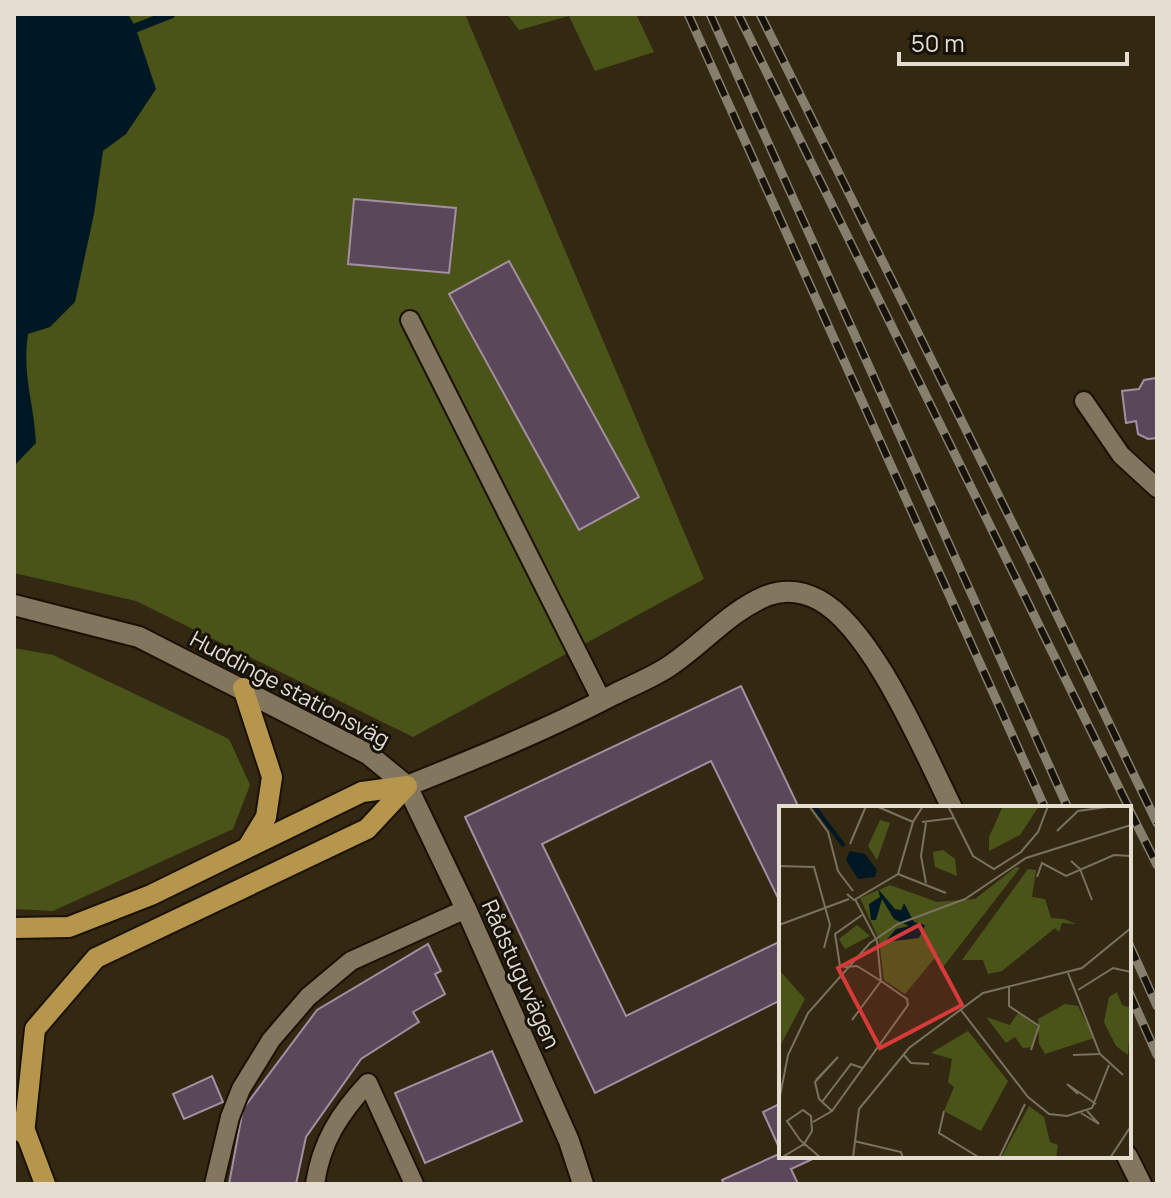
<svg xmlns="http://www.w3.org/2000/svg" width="1171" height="1198" font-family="Manrope,sans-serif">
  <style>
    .green { fill: #4a5418 }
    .water { fill: #001823 }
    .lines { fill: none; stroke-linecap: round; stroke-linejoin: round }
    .stream { stroke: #001823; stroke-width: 9 }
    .building { fill: #5a4759; stroke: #a38ea2; stroke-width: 2 }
    .lane-casing { stroke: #1a1100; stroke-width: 22 }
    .street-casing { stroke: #1a1100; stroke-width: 24 }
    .secondary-casing { stroke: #1a1100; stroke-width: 24 }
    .primary-casing { stroke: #1a1100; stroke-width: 24 }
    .lane { stroke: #82765f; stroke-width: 18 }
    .street { stroke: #82765f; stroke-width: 20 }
    .secondary { stroke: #82765f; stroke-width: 20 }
    .primary { stroke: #b5964c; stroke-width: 20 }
    .rail-casing { stroke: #877f6d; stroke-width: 9 }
    .rail { stroke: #171209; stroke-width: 6; stroke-dasharray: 18; stroke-linecap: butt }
    .labels { text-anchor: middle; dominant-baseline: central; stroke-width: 6; stroke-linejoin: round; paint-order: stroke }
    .street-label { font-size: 22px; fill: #e4ddd0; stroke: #171209 }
    .inset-river { fill: none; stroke: #001823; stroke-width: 4 }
    .inset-road { fill: none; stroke: #7a715f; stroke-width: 2 }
    .view { fill: #d73a39; fill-opacity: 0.15; stroke: #d73a39; stroke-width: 4 }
    .inset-edge { fill: none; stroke: #e4ddd0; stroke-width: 4 }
  </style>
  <rect width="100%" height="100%" fill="#332913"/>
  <path class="green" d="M 14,14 L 465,14 L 704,579 L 413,737 L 136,601 L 14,573 Z
    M 507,14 L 636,14 L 654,52 L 595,71 L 569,16 L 519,30 Z
    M 14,648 L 53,655 L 229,739 L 250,785 L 233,829 L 53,911 L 14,909 Z"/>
  <path class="water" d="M 14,14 L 128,14 L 135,26 L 156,89 L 126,134 L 103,151 L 94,214 L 75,302 L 50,327 L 28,334 C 22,377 34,402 36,443 L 14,466 Z"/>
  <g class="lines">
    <path class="stream" d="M 125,32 L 171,14"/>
  </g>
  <path class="building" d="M 354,199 L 456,208 L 449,273 L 348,264 Z
    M 509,261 L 639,497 L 579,530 L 449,294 Z
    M 1156,378 L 1157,438 L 1148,439 L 1138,434 L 1136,421 L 1126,423 L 1122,391 L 1139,389 L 1144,380 Z
    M 741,686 L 799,808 L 781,808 L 781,904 L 711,761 L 542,844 L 626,1016 L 781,941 L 781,1000 L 595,1093 L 465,817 Z
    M 428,944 L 441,971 L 435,974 L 445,994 L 413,1012 L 419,1022 L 361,1059 L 306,1137 L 296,1184 L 229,1184 L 243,1109 L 317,1010 Z
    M 492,1051 L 522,1121 L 425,1163 L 395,1093 Z
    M 212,1076 L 223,1102 L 184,1119 L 173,1094 Z
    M 781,1103 L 781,1152 L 763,1112 Z
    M 781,1153 L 781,1156 L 819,1156 L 791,1169 L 798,1184 L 724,1184 L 722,1180 Z"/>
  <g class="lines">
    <g class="lane-casing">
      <path id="lane" d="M 410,320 L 602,701
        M 1084,401 L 1121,455 L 1157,488
        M 214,1184 L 230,1117 L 241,1089 L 271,1040 L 308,997 L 351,961 L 466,909
        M 315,1184 C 321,1142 340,1113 368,1083 L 414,1184"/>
    </g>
    <g class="street-casing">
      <path id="street" d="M 1127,1156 L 1141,1184
        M 583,1184 L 569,1141 L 466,909 L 407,786 C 477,758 546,730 613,695 C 631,686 651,678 668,667 C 702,645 728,612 766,596 C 784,589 802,591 819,600 C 873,629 924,752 952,808"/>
    </g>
    <g class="secondary-casing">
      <path id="secondary" d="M 14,605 L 139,637 L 368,754 L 407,786"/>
    </g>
    <g class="primary-casing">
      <path id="primary" d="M 243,688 L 272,777 L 266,817 L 249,845
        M 14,928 L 69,927 L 151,895 L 362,792 L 407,786
        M 21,1120 L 45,1184
        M 24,1134 L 35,1029 L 96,958 L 367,829 L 407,786"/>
    </g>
    <use href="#lane" class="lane"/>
    <use href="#street" class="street"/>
    <use href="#secondary" class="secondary"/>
    <use href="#primary" class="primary"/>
    <g class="rail-casing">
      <path id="rail" d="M 688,14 L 1045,808
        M 710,14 L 1068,808
        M 738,14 L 1129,808
        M 760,14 L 1036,571 L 1157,823
        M 1129,809 L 1157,865
        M 1129,944 L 1157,1006
        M 1129,992 L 1157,1055"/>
    </g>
    <use href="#rail" class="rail"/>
  </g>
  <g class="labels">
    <g class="street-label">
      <text transform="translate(290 689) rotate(28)">Huddinge stationsväg</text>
      <text transform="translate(521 974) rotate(66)">Rådstuguvägen</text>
    </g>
  </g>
  <g transform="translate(779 806)">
    <rect width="352" height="352" fill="#332913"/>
    <path d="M 224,0 L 260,0 L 241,29 L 210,45 L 210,31 ZM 101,14 L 111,17 L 98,54 L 89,40 ZM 164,44 L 176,53 L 178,70 L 156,61 L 154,46 ZM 237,61 L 241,62 L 161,165 L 159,148 L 126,188 L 105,174 L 100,134 L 81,92 L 111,79 L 158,96 L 196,93 ZM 249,63 L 257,64 L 253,91 L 266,93 L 272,112 L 285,113 L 297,118 L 283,117 L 280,126 L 276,122 L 223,165 L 209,168 L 204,154 L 183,154 ZM 78,119 L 91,130 L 66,143 L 60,133 ZM 0,164 L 26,193 L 0,242 L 2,225 ZM 338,186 L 343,199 L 352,202 L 349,249 L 337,240 L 325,216 L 330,191 ZM 286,198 L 299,200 L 315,232 L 266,248 L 260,238 L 259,213 ZM 239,207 L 259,221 L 254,241 L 244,242 L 236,231 L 227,237 L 207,211 L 231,219 ZM 189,225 L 229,275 L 202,325 L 165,305 L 175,281 L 169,276 L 173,253 L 152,247 ZM 250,300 L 265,311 L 271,336 L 279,339 L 277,352 L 222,352 Z" fill="#4a5418"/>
    <path d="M 71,45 L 86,48 L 98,64 L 96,71 L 79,73 L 67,54 ZM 99,83 L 116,103 L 122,104 L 125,97 L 135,116 L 146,119 L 140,132 L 106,136 L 117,123 L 130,120 L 115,113 L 103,93 L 97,114 L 92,114 L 90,98 L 101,91 Z" fill="#001823"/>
    <path class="inset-river" d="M 35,0 L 65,40"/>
    <path class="inset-road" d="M 30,0 L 49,26 L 59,65 L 74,85M 97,0 L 134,16M 169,0 L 194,50 L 215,63 L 242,46 L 259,26 L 269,0M 143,16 L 175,12M 278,25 L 299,5 L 335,0M 71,38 L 87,0M 292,55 L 301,63 L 313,94M 0,60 L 35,61 L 51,119 L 45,142M 119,68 L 167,87M 258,71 L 263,57 L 287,70 L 335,49 L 352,50M 147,77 L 142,50 L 147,17M 68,88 L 75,94 L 119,68 L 134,16 L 144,0M 76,93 L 98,135 L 102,175M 0,119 L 70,93M 61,160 L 56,128 L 83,109M 65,161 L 78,160 L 102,175M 289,167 L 321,248 L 344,269M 230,180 L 230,200 L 260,220 L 252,244M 299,184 L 334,162 L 352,166M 182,204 L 249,291 L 270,308 L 288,310 L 313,302 L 330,259M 73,214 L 102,175M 124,248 L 132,257 L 150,258M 294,249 L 320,248M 37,274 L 59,251 L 36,276 L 40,293 L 53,305M 299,288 L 288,278 L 317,298M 0,295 L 9,249 L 29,207 L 91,137 L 119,118 L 186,93 L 247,52 L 352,19M 43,296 L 72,258 L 83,262M 165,305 L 160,327 L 201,352M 302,307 L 320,318 L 308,305M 34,316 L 53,305 L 129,199 L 128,193 L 102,175M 21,334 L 42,352M 75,335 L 122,346 L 124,352M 2,352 L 25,338 L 33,325 L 32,310 L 24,304 L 8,315 L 21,334M 74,352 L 80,303 L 130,242 L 204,187 L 303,162 L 352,122M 220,352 L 246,298M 331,352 L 352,320"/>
    <path class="view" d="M 140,119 L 183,199 L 101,242 L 59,162 Z"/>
    <rect width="352" height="352" class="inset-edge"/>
  </g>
  <rect width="1171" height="1198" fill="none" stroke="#e4ddd0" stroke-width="32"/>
  <path d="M899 52v12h228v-12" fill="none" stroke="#e4ddd0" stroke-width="4"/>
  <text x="911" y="52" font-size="24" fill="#e4ddd0" stroke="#171209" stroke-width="6" paint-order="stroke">50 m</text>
</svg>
